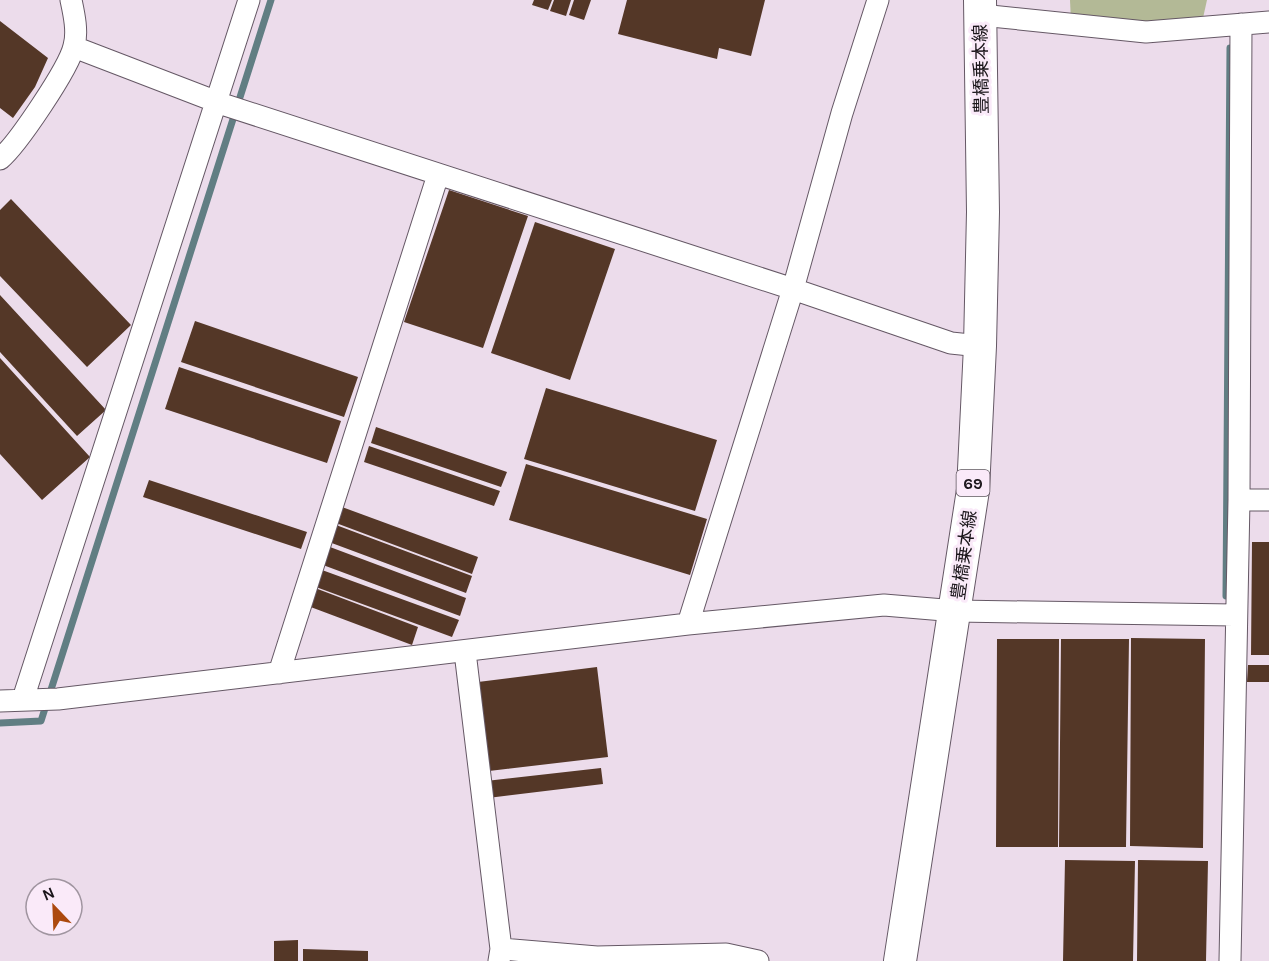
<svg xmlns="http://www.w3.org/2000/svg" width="1269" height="961" font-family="Karla,'Noto Sans JP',sans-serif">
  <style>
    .green { fill: #b3b996 }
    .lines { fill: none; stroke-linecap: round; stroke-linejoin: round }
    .stream { stroke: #617e83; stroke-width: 7 }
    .building { fill: #543727 }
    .street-casing { stroke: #655865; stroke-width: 23 }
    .primary-casing { stroke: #655865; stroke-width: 34 }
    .street { stroke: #fff; stroke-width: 21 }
    .primary { stroke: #fff; stroke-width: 32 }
    .labels { text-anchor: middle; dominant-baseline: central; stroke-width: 6; stroke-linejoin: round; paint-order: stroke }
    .shield { fill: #faeaf9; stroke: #5d555d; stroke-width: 1.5 }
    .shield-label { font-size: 16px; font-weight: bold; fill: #1a151a }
    .street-label { font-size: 18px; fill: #1a151a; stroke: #faeaf9 }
  </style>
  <rect width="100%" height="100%" fill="#ecdceb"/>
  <path class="green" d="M 1070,0 L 1207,0 L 1203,18 L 1197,23 L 1071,22 Z"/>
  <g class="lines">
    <path class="stream" d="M 1226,596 L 1230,48
      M 0,723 L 41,721 L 271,0"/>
  </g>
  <path class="building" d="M 534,0 L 552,0 L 548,10 L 532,5 Z
    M 554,0 L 571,0 L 566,16 L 550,11 Z
    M 574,0 L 591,0 L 584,20 L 569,15 Z
    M 627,0 L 765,0 L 751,56 L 719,48 L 717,59 L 618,34 Z
    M 0,21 L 48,58 L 35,87 L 13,118 L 0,108 Z
    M 449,190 L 528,216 L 483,348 L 404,322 Z
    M 11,199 L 131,325 L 87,367 L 0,276 L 0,210 Z
    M 535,222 L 615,249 L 570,380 L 491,353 Z
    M 0,295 L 106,410 L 77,436 L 0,352 Z
    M 195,321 L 358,377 L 344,417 L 181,362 Z
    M 0,358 L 90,457 L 42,500 L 0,454 Z
    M 179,367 L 341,421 L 327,463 L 165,409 Z
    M 546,388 L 717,440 L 695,511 L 524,459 Z
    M 376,427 L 507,472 L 501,487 L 371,443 Z
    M 369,446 L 500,491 L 494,506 L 364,462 Z
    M 526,464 L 707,519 L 690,575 L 509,520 Z
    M 149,480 L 307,532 L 301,549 L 143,497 Z
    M 342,507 L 478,557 L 472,574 L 336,523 Z
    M 336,525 L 472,576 L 466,593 L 329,542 Z
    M 1252,542 L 1269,542 L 1269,655 L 1251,655 Z
    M 330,547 L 466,598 L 460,616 L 323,565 Z
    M 322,570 L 459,620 L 452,637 L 316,587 Z
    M 315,588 L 418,627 L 412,645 L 308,606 Z
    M 1131,638 L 1205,639 L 1203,848 L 1130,846 Z
    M 997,639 L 1059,639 L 1058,847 L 996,847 Z
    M 1061,639 L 1129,639 L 1126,847 L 1059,847 Z
    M 1248,665 L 1269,665 L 1269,682 L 1247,682 Z
    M 597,667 L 608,757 L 489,771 L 478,682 Z
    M 601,768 L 603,784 L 488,798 L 486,781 Z
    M 1065,860 L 1135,861 L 1133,961 L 1063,961 Z
    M 1138,860 L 1208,861 L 1206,961 L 1137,961 Z
    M 298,940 L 298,961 L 274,961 L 274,941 Z
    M 303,949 L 368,951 L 368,961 L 303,961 Z"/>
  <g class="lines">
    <g class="street-casing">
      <path id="street" d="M 981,15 L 1146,32 L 1269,22
        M 74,47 L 225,105 L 793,289 L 951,343 L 980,346
        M 0,159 C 17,145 69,68 74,46 C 78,32 74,14 71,0
        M 1239,500 L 1269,500
        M 688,624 L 793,289 L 842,113 L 878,0
        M 465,652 L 501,949 L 499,961
        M 279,673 L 438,175
        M 23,699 L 249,0
        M 0,701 L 58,699 L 688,624 L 884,605 L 956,611 L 1234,615
        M 501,949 L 597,957 L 726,954 L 758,961
        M 1230,961 L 1239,500 L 1241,24"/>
    </g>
    <g class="primary-casing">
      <path id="primary" d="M 900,961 L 973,490 L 980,346 L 983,212 L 980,0"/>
    </g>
    <use href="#street" class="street"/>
    <use href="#primary" class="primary"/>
  </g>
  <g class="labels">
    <rect class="shield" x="956.5" y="470" width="33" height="26" rx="4.5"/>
    <g class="shield-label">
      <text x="973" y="483">69</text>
    </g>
    <g class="street-label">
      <text transform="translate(981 69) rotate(-91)">豊橋乗本線</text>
      <text transform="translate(964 555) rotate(-82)">豊橋乗本線</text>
    </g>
  </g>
  <g transform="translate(54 907) rotate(337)"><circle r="28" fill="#faeaf9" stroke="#a095a0" stroke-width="1.5"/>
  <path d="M0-4.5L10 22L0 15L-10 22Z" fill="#ac490e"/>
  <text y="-9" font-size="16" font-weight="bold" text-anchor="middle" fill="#1a151a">N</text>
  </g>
</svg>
